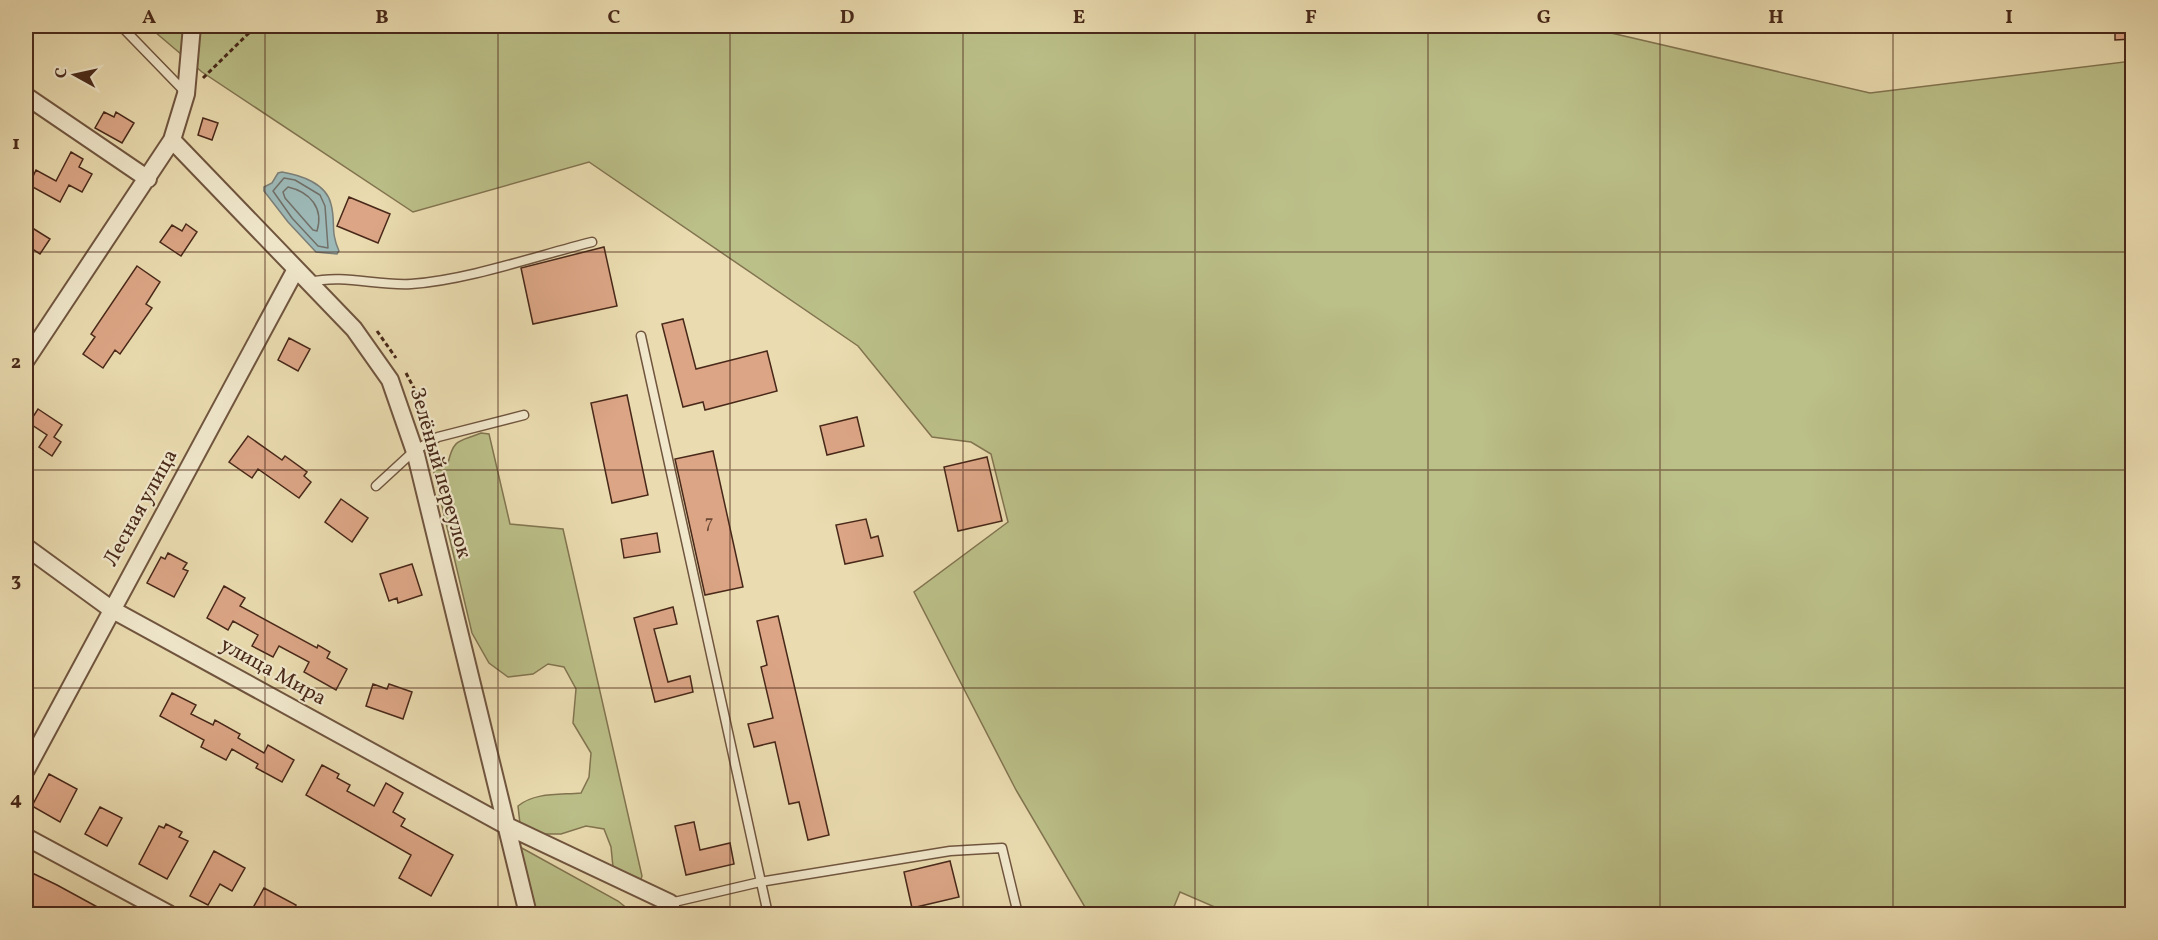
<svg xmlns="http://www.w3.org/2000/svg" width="2158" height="940" font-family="Vollkorn,serif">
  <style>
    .green { fill: #bbbf88; stroke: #827450; stroke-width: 1.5 }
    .water { fill: #9db9b7; stroke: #7b7f78; stroke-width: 1.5 }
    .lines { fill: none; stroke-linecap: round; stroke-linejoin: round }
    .shore { stroke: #727068; stroke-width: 1.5 }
    .building { fill: #dca686; stroke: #482819; stroke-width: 1.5 }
    .lane-casing { stroke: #70553f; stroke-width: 11 }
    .street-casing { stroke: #70553f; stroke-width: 20 }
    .path { stroke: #482819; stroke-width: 3; stroke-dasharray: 4.5 3; stroke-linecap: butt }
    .lane { stroke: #f1e8cc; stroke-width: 8 }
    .street { stroke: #f1e8cc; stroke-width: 16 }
    .grid { fill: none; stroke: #482819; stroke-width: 1.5; stroke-opacity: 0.55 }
    .labels { text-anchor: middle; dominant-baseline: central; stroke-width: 4.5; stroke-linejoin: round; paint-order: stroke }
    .number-label { font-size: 18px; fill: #6d4834 }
    .street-label { font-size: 21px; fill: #482819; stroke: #f1e8cc }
    .neatline { fill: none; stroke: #482819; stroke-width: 2 }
    .grid-label { font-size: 20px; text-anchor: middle; font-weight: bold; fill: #482819 }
  </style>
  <rect width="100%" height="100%" fill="#eadcb0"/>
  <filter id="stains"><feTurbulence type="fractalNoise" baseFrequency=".00333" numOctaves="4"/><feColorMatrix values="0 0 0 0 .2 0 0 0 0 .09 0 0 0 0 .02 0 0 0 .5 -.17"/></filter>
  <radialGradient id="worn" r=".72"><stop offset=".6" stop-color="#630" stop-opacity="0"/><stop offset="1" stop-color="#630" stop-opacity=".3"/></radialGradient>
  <path class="green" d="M 148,26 L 1581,26 L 1870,93 L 2132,61 L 2132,914 L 1224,914 L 1224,911 L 1180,892 L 1171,914 L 1089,914 L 1016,790 L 914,592 L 1008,522 L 991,454 L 971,442 L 932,437 L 858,346 L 589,162 L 413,212 L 202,72 Z
    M 481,433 L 489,434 L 510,524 L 563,529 L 642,876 L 640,882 L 613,867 L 611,847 L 604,829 L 586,826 L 561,834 L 543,834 L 520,824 L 518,806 C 535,792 560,795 581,793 L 589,777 L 591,753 L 573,723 L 576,689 L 564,667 L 548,664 L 533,674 L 508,677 L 489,663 L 472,633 L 432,464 L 448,463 C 454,437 460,442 481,433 Z
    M 520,847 L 618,901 L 634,914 L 537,914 Z"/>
  <path class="water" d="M 282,172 C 300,175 326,183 331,204 C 336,223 330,231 339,251 L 337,254 L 316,252 L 288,222 L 264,191 L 264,187 L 272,183 L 278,173 Z"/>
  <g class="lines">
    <path class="shore" d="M 284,178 L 295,180 L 320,195 L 325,206 L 328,248 L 318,246 L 292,218 L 273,191 Z
      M 288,187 C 310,192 324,208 317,231 L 313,230 L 285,198 L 283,192 Z"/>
  </g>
  <path class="building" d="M 2115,26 L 2132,26 L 2132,39 L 2115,40 Z
    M 104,112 L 114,117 L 116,112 L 134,123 L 122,143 L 95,128 Z
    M 203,118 L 218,123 L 212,140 L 198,135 Z
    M 71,152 L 83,159 L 79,167 L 92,174 L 82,192 L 69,185 L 60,202 L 29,185 L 36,170 L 56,181 Z
    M 349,197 L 390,214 L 378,243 L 337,226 Z
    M 26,224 L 50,239 L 40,254 L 26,245 Z
    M 186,224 L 197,232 L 181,256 L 160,242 L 172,225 L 182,231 Z
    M 604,247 L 617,306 L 533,324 L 521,268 Z
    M 137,266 L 160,282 L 146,304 L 152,308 L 120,354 L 115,350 L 103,368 L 83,354 L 95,337 L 91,334 Z
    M 683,319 L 696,369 L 767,351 L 777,391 L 705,410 L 703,402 L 683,407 L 662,324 Z
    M 289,338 L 310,349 L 298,371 L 278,360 Z
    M 627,395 L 648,495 L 612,503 L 591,403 Z
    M 38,409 L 62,425 L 54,437 L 61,442 L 52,456 L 39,447 L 47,435 L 29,423 Z
    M 857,417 L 864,446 L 827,455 L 820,426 Z
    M 248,436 L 282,460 L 285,456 L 307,472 L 304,476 L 311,482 L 299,498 L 258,469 L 252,478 L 229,462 Z
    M 713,451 L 743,587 L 705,595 L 675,459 Z
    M 987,457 L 1002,521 L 958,531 L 944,467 Z
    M 341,499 L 368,518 L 352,542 L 325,522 Z
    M 866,519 L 871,538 L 878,536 L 883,556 L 845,564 L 836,525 Z
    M 657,533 L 660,552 L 624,558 L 621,539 Z
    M 168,553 L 187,563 L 183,569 L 188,571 L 174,597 L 147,583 L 161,557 L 165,559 Z
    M 412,564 L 422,595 L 398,603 L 397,598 L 389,601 L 380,574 Z
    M 224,586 L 245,598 L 240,606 L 317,648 L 318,645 L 330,652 L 327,658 L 347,669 L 336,690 L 304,672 L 309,662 L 279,646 L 273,657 L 252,646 L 258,635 L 233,621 L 228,630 L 207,618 Z
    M 673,607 L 677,624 L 654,629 L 668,682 L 690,676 L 693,692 L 655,702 L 634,618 Z
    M 778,616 L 829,835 L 808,840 L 799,802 L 789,804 L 775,742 L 754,747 L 748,724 L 773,718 L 761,667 L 767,665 L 757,621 Z
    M 373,684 L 387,689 L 389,684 L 412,692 L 403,719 L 366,706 Z
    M 172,693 L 196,705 L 191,714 L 213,725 L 215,720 L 240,734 L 238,738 L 264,753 L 268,745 L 294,760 L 282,782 L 256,768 L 258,764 L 232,749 L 226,760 L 201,747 L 204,740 L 160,716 Z
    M 322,765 L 339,774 L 337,778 L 350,785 L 347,791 L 374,806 L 386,783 L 403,793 L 393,812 L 405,819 L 401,826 L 453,855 L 431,896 L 399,878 L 411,855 L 306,795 Z
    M 49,774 L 77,789 L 60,822 L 32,806 Z
    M 100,807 L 122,818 L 107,846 L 85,834 Z
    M 694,822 L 700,850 L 730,843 L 734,864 L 686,875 L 675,826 Z
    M 166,824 L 182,832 L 179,837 L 188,841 L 167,879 L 139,864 L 159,826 L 164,828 Z
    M 214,851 L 245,868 L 232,891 L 220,884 L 208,905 L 190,896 Z
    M 950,861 L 959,897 L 912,908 L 904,872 Z
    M 26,870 L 57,885 L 112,915 L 48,915 L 26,902 Z
    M 264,888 L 296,905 L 291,915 L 249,915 Z"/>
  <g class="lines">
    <g class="lane-casing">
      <path id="lane" d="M 121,26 L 186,93
        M 310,282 C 344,274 377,286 411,284 C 468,280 536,256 592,242
        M 641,336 L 768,914
        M 376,486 L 414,451 L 438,437 L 524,415
        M 670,903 L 760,882 L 950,851 L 1002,848 L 1018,914"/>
    </g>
    <g class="street-casing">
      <path id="street" d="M 26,96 L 148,179
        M 172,140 L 354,329 L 390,380 L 416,455 L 528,914
        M 26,360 L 172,140 L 186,94 L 192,26
        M 26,547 L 111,609 L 505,825 L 670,903 L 673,914
        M 26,770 L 296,269
        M 26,837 L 169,914"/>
    </g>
    <path class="path" d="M 203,78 L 256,26
      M 377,331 L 396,358
      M 406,373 L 419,398 L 428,431"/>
    <use href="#lane" class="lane"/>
    <use href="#street" class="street"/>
  </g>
  <path class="grid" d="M 265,26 L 265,914M 498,26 L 498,914M 730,26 L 730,914M 963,26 L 963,914M 1195,26 L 1195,914M 1428,26 L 1428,914M 1660,26 L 1660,914M 1893,26 L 1893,914M 26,252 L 2132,252M 26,470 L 2132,470M 26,688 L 2132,688"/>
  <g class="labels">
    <g class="number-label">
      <text x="709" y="523">7</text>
    </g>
    <g class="street-label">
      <text transform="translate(440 473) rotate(74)">Зелёный переулок</text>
      <text transform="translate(141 508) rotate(-61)">Лесная улица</text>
      <text transform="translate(273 672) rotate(29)">улица Мира</text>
    </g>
  </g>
  <rect width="2158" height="940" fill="none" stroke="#eadcb0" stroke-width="66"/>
  <g transform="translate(75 75) rotate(278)" stroke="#f1e8cc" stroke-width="4.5" paint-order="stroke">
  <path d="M0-4.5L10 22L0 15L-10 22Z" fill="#482819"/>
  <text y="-9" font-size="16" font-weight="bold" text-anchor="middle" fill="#482819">С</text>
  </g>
  <rect x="33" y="33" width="2092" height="874" class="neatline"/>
  <g class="grid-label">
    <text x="149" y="23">A</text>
    <text x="382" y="23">B</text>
    <text x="614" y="23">C</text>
    <text x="847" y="23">D</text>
    <text x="1079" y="23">E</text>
    <text x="1311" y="23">F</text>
    <text x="1544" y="23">G</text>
    <text x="1776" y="23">H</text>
    <text x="2009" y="23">I</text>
    <text x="16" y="149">1</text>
    <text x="16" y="368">2</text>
    <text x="16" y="586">3</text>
    <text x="16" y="805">4</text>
  </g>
  <rect width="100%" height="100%" filter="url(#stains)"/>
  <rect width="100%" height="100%" fill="url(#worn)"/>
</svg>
